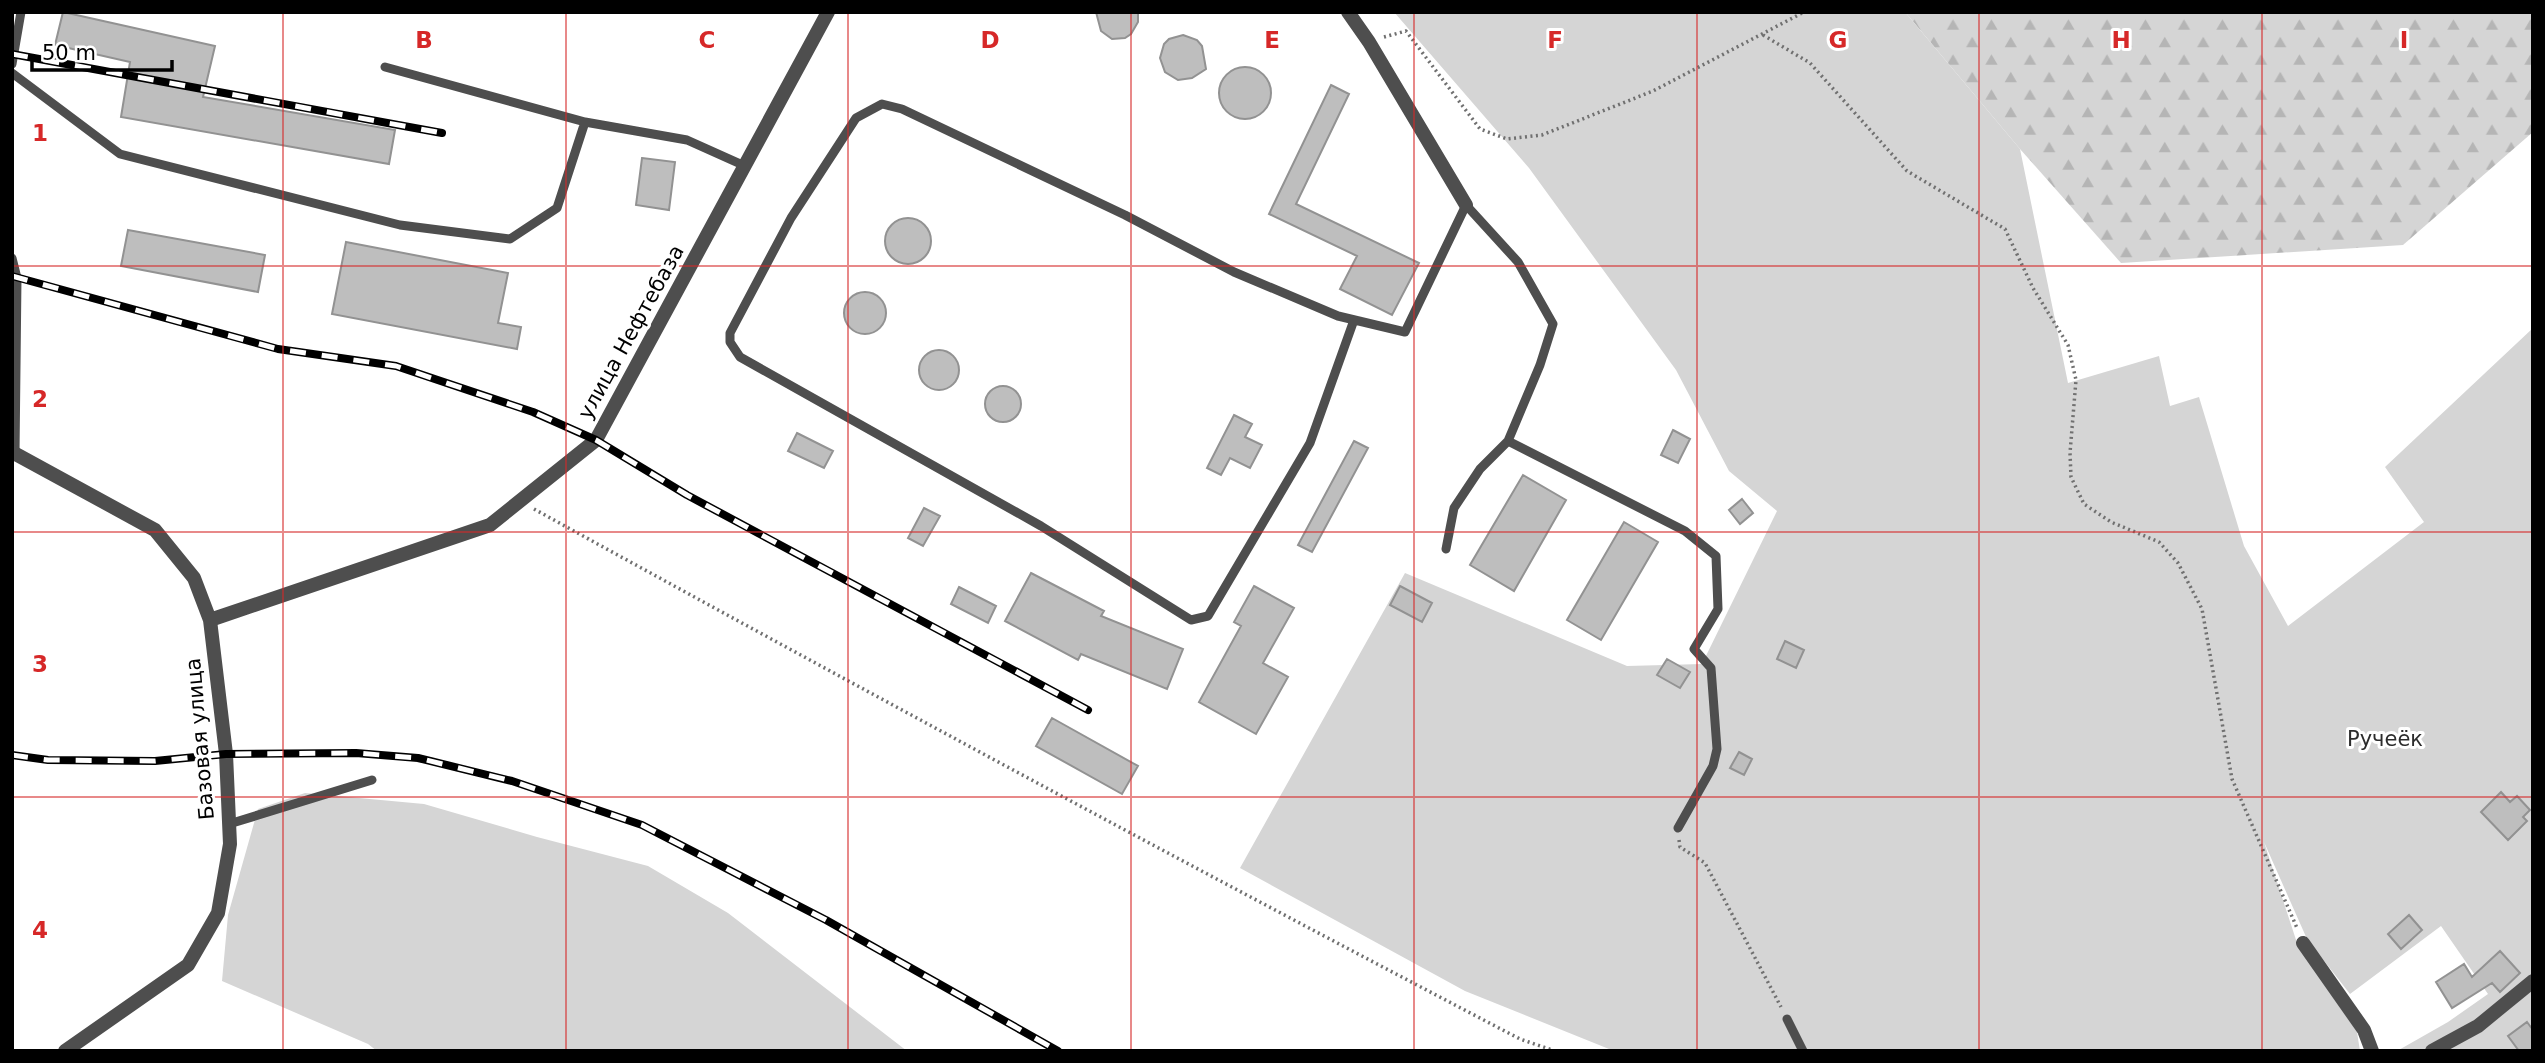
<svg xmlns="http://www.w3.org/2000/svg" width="2545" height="1063" font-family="'DejaVu Sans',sans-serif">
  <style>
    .forest { fill: url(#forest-firs) }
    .garden { fill: #d5d5d5 }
    .building { fill: #bebebe; stroke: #929292; stroke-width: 2 }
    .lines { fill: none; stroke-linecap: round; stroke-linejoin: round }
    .path { stroke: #707070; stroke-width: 3.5; stroke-dasharray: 2 3.5; stroke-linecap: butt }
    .service { stroke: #4e4e4e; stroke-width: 9 }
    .minor { stroke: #4e4e4e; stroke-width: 14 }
    .rail-casing { stroke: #000; stroke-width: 8 }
    .rail { stroke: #fff; stroke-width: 5; stroke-dasharray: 16; stroke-linecap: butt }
    .grid { fill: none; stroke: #d62828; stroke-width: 2; stroke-opacity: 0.55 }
    .labels { text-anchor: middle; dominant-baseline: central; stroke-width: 6; stroke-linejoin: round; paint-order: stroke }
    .street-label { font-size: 21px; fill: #000; stroke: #fff }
    .park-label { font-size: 21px; fill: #2c2c2c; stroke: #fff }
    .grid-label { font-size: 23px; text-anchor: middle; font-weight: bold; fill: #d62828; stroke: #fff; stroke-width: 6; stroke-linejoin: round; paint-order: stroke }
  </style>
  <defs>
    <pattern id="forest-firs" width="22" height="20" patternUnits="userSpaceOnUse" patternTransform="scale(1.75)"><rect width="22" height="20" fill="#d5d5d5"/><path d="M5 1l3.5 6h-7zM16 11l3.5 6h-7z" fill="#b5b5b5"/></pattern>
  </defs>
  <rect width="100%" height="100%" fill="#fff"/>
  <path class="forest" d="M 1905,12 L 2533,12 L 2533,132 L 2403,245 L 2121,263 L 2020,149 Z"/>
  <path class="garden" d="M 1394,12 L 1905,12 L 2020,149 L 2068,383 L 2159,356 L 2170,406 L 2199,397 L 2244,546 L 2288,626 L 2424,522 L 2385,467 L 2533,328 L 2533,1051 L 2397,1051 L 2448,1022 L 2488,994 L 2441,926 L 2350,994 L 2307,939 L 2264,842 L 2298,946 L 2357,1032 L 2360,1051 L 1614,1051 L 1465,991 L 1240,868 L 1405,573 L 1627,666 L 1702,664 L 1777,511 L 1729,471 L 1676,370 L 1529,168 Z
    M 305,793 L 424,804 L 537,837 L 648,866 L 728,913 L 907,1051 L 377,1051 L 368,1044 L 222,981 L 228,915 L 258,809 Z"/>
  <path class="building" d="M 63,12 L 215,46 L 203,97 L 395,130 L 389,164 L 121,117 L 130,62 L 55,45 Z
    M 1096,12 L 1138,12 L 1138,22 L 1131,34 L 1125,38 L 1112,39 L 1101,31 Z
    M 1183,35 L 1197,40 L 1202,46 L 1206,69 L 1192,78 L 1178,80 L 1165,72 L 1160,58 L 1164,44 L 1169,39 Z
    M1219 93a26 26 0 1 1 52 0a26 26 0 1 1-52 0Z
    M 1331,85 L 1349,94 L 1296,204 L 1419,263 L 1392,315 L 1340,289 L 1357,256 L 1269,214 Z
    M 642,158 L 675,162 L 669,210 L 636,205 Z
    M885 241a23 23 0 1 1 46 0a23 23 0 1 1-46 0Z
    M 128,230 L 265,255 L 258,292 L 121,266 Z
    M 346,242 L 508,273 L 498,323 L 521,327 L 517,349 L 332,314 Z
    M844 313a21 21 0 1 1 42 0a21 21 0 1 1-42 0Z
    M919 370a20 20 0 1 1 40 0a20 20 0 1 1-40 0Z
    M985 404a18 18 0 1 1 36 0a18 18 0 1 1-36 0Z
    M 1234,415 L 1252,424 L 1245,437 L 1262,445 L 1250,468 L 1230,458 L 1221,475 L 1207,468 Z
    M 1673,430 L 1690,439 L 1678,463 L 1661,455 Z
    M 797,433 L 833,451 L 824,468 L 788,451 Z
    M 1354,441 L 1368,448 L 1312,552 L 1298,545 Z
    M 1523,475 L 1566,500 L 1514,591 L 1470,565 Z
    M 1742,499 L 1753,513 L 1740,524 L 1729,510 Z
    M 924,508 L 940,516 L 923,546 L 908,538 Z
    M 1624,522 L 1658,542 L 1601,640 L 1567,620 Z
    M 1031,573 L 1104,611 L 1101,616 L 1183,649 L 1167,689 L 1081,654 L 1078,660 L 1005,621 Z
    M 1254,586 L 1294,608 L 1263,663 L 1288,677 L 1256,734 L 1199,702 L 1241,626 L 1234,622 Z
    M 1400,586 L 1432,603 L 1422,622 L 1390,605 Z
    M 959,587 L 996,606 L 988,623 L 951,604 Z
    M 1785,641 L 1804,650 L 1796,668 L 1777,659 Z
    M 1667,659 L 1690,672 L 1680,688 L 1657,675 Z
    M 1052,718 L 1138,766 L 1122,794 L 1036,746 Z
    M 1739,752 L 1752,759 L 1744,775 L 1730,768 Z
    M 2501,792 L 2510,802 L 2517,796 L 2530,810 L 2523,817 L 2527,821 L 2508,840 L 2481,812 Z
    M 2409,915 L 2422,930 L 2401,949 L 2388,934 Z
    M 2500,951 L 2520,973 L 2500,992 L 2492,983 L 2452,1008 L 2436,982 L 2464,964 L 2472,977 Z
    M 2527,1022 L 2533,1030 L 2533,1051 L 2519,1051 L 2508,1036 Z"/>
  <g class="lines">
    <path class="path" d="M 1763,35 L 1810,63 L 1907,171 L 2005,229 L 2033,288 L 2068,345 L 2076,380 L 2070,453 L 2071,477 L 2084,504 L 2111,522 L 2159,542 L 2178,563 L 2202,609 L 2232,779 L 2297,928
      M 1384,37 L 1406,31 L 1480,129 L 1507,139 L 1542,135 L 1653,91 L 1804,12
      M 534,509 C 861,689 1189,866 1520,1039 L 1555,1051
      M 1679,840 L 1680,847 L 1705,863 L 1781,1007"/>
    <path class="service" d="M 12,64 L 21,12
      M 12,73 L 120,154 L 400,225 L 510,239 L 557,208 L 585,122 L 385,67
      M 585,122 L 687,140 L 745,166
      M 12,258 L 17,278 L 15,453
      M 1354,320 L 1310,443 L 1208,616 L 1191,620 L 1041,526 L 740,357 L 730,342 L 730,333 L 791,218 L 856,118 L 882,104 L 902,109 L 1125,215 L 1234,272 L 1338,316 L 1405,332 L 1466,205 L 1518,262 L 1553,324 L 1540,365 L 1508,441 L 1685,531 L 1716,556 L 1718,609 L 1694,649 L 1711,668 L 1717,749 L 1713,766 L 1678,828
      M 1446,549 L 1454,508 L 1480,469 L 1508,441
      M 229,824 L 372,780
      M 1787,1019 L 1803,1051"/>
    <path class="minor" d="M 1348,12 L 1369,42 L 1466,205
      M 12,452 L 155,530 L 194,578 L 210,620 L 226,754 L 230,844 L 218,913 L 188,965 L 65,1051
      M 210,620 L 490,525 L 596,440 L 828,12
      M 2303,943 L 2364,1030 L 2372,1051
      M 2432,1051 L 2478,1026 L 2533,981"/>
    <g class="rail-casing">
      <path id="rail" d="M 12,54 L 442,133
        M 12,276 L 278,349 L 396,366 L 533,412 L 596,440 L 687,495 L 1088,710
        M 12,755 L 48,760 L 155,761 L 226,754 L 356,753 L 418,758 L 512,781 L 642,825 L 826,920 L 1058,1051"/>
    </g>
    <use href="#rail" class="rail"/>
  </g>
  <path class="grid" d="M 283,12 L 283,1051M 566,12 L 566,1051M 848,12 L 848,1051M 1131,12 L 1131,1051M 1414,12 L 1414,1051M 1697,12 L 1697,1051M 1979,12 L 1979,1051M 2262,12 L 2262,1051M 12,266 L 2533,266M 12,532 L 2533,532M 12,797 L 2533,797"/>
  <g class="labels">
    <g class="street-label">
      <text transform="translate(631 332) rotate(-61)">улица Нефтебаза</text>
      <text transform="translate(200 739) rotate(-95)">Базовая улица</text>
    </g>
    <g class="park-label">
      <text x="2385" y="739">Ручеёк</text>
    </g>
  </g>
  <g class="grid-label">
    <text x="424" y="48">B</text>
    <text x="707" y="48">C</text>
    <text x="990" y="48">D</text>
    <text x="1272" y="48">E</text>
    <text x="1555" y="48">F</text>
    <text x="1838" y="48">G</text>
    <text x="2121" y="48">H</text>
    <text x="2404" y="48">I</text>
    <text x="40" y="141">1</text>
    <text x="40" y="407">2</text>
    <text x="40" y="672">3</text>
    <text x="40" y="938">4</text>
  </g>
  <rect width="2545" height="1063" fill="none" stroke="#000000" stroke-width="28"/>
  <path d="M32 60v10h140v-10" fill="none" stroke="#000000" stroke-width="3.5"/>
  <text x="42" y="60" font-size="21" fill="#000000" stroke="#ffffff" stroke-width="5" paint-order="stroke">50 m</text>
</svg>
